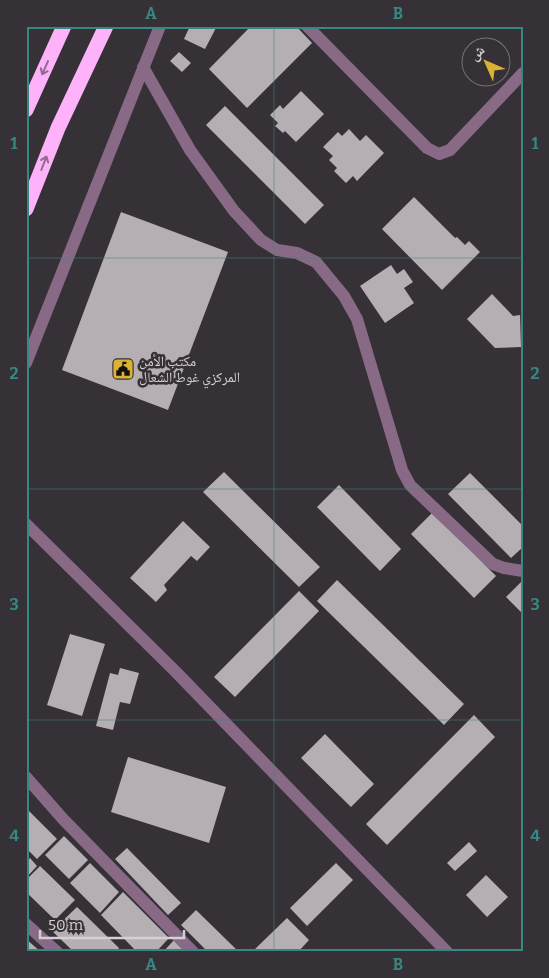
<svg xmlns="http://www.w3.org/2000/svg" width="549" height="978" font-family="Bitter,'Noto Naskh Arabic',serif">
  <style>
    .building { fill: #b5afb4 }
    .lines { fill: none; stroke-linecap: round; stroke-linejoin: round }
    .minor { stroke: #886a86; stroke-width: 12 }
    .highway { stroke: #fdb2fa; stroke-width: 15 }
    .oneway { stroke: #906b8e }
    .grid { fill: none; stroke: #368882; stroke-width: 1; stroke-opacity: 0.55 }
    .labels { text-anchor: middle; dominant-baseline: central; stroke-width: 5; stroke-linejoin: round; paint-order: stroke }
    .poi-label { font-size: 14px; fill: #d3d0d3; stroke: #363136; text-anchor: start }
    .neatline { fill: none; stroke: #368882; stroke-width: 2 }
    .grid-label { font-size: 16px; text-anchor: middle; font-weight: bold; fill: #368882 }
  </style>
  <rect width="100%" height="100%" fill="#363136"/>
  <path class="building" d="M 190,26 L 217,26 L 205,49 L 184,39 Z
    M 251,26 L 296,26 L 312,43 L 247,108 L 209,69 Z
    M 179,52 L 191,63 L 182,72 L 170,61 Z
    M 301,91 L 324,114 L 296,142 L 285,131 L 283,133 L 275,126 L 278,123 L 270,115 L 280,105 L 283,109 Z
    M 225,106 L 324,205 L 305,224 L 206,125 Z
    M 349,129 L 360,141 L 366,135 L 384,153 L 357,181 L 353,176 L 346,183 L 334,171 L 337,168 L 329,160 L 333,156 L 323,147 L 338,132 L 342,136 Z
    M 414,197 L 455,238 L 457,237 L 465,245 L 469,241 L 480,252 L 442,290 L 382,229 Z
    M 121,212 L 228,252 L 168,410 L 62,370 Z
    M 391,265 L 397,274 L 404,269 L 413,282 L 404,288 L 414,303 L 385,323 L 360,286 Z
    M 492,294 L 513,316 L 520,315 L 521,347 L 495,348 L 467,319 Z
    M 224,472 L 320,567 L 299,587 L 203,492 Z
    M 470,473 L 523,526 L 523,547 L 511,558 L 448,494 Z
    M 339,485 L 401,549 L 380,571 L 317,507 Z
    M 433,512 L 496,576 L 474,598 L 411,534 Z
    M 183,521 L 210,547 L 197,561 L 191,556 L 164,585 L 167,590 L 156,602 L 130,578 Z
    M 337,580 L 464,704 L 444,725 L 317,601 Z
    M 523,580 L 523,614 L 506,597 Z
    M 299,591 L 319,611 L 235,697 L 214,677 Z
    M 70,634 L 105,644 L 82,716 L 47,705 Z
    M 120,668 L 139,673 L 130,704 L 120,702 L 113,730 L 96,726 L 110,673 L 118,675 Z
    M 474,715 L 495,737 L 387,845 L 366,824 Z
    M 325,734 L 374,784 L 351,807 L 301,758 Z
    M 128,757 L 226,787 L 209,843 L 111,812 Z
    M 26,808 L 57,839 L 37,859 L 26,848 Z
    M 64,836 L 88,860 L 69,879 L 45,855 Z
    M 469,842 L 477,851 L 455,871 L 447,863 Z
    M 127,848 L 181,903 L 168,915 L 115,859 Z
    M 30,858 L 37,866 L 26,878 L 26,862 Z
    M 90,863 L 119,892 L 100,913 L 70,883 Z
    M 336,863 L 353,880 L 307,926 L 290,908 Z
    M 40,866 L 75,900 L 55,920 L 26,892 L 26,880 Z
    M 486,875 L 508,897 L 487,917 L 466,895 Z
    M 123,892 L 169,938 L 156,952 L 137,952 L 101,915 Z
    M 77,907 L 119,948 L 116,952 L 74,952 L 52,931 Z
    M 196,910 L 239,952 L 208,952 L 181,925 Z
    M 287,918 L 309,940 L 298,952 L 252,952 Z
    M 26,939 L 41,952 L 26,952 Z
    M 174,940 L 186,952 L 163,952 Z"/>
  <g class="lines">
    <path class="minor" d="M 307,26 L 427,148 L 439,154 L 450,150 L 523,73
      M 143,67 L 190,150 L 234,211 L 261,240 L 277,250 L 297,253 L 316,262 L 344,296 L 357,319 L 402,470 L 410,485 L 493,564 L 504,568 L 523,571
      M 26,363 L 160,26
      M 26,524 L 176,672 L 447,952
      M 26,777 L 63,819 L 193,952
      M 26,924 L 57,952"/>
    <path class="highway" d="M 26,110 L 64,26
      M 26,209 L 58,128 L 106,26"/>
  </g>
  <defs><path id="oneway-shaft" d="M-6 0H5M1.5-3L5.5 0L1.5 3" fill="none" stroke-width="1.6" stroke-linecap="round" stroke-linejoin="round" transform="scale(1.25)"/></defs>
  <g class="oneway">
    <use href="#oneway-shaft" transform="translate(45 68) rotate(114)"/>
    <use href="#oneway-shaft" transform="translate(44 163) rotate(-69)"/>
  </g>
  <path class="grid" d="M 274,26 L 274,952M 26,258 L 523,258M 26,489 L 523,489M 26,720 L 523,720"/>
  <defs>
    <g id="civic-square" transform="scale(1.125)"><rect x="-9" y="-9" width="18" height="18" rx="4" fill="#dcb233" stroke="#363136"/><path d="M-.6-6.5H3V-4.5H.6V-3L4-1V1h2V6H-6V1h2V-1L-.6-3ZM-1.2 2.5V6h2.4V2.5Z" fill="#111"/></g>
  </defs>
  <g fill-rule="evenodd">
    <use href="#civic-square" x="123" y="369"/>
  </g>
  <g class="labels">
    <g class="poi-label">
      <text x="139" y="361">مكتب الأمن<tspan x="139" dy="16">المركزي غوط الشعال</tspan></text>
    </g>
  </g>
  <rect width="549" height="978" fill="none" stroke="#363136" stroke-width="55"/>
  <g transform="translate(486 62) rotate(315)"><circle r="24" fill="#363136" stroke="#757175"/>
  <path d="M0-4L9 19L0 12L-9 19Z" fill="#dcb233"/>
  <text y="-8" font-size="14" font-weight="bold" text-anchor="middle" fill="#d3d0d3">ش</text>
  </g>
  <path d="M40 930v8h144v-8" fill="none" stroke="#d3d0d3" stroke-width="2.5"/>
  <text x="48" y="930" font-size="15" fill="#d3d0d3" stroke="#363136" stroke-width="4" paint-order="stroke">50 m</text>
  <rect x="28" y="28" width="494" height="922" class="neatline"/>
  <g class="grid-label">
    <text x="151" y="19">A</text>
    <text x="398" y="19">B</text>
    <text x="14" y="149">1</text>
    <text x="535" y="149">1</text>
    <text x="14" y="379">2</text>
    <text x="535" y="379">2</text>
    <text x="14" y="610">3</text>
    <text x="535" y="610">3</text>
    <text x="14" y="841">4</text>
    <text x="535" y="841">4</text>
    <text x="151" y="970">A</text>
    <text x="398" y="970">B</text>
  </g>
</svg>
